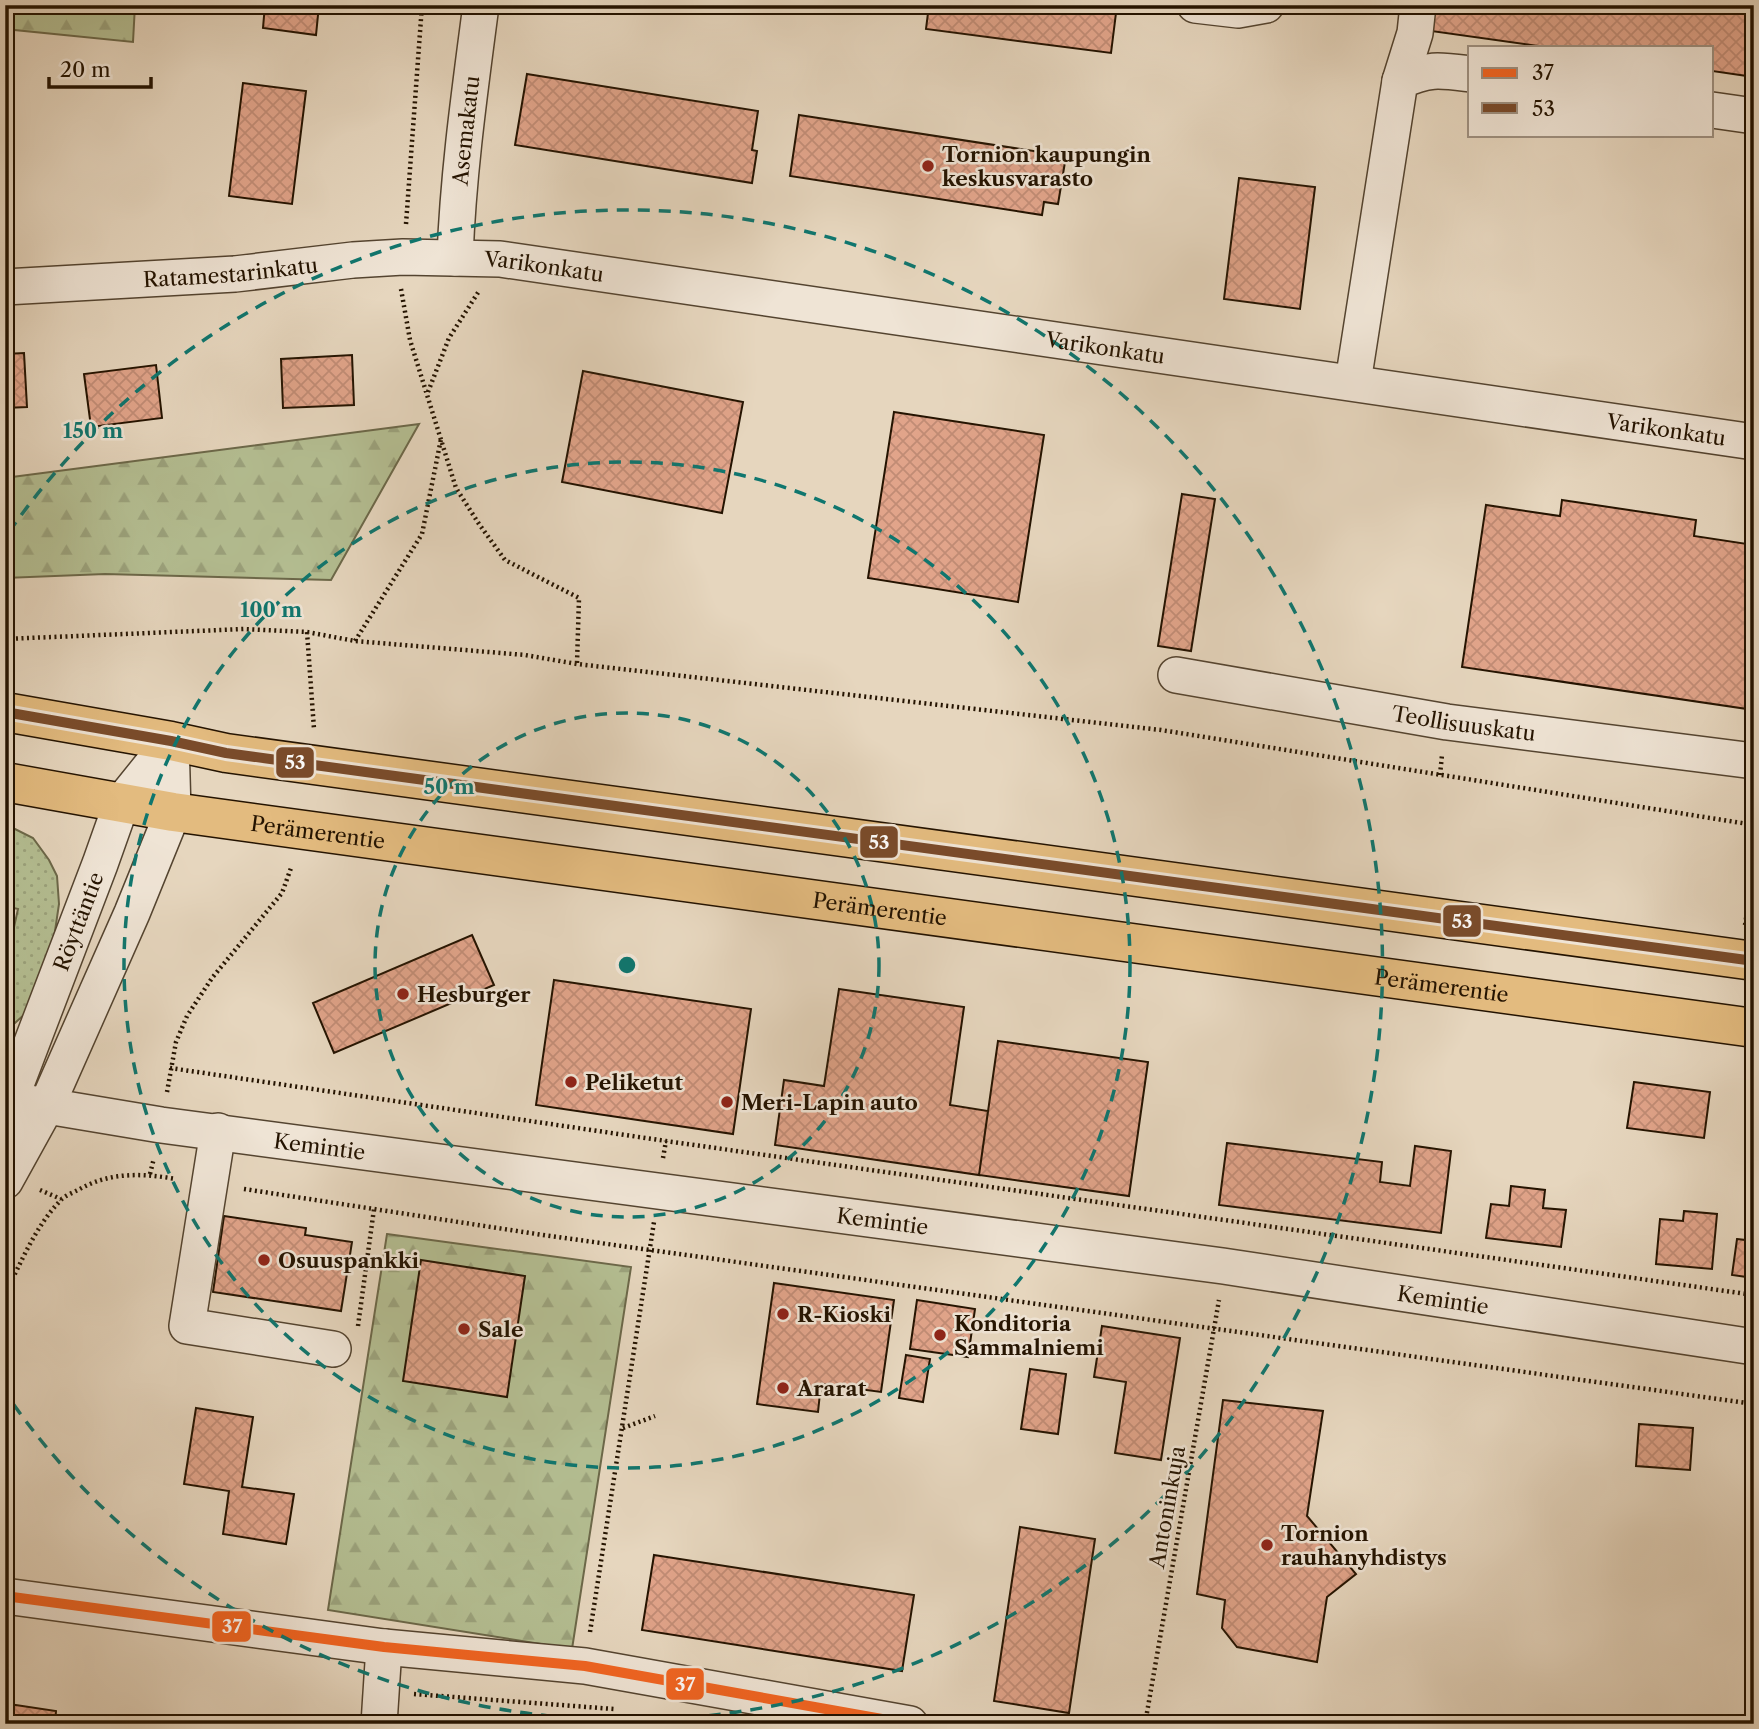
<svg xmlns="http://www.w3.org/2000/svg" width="1759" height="1729" font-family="'Libre Caslon Text',serif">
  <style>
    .forest { fill: url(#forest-firs); stroke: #6c6849; stroke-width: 2 }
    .park { fill: url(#park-dots); stroke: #6c6849; stroke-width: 2 }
    .building { fill: url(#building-cross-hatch); stroke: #241300; stroke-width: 2 }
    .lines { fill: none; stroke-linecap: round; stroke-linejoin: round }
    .minor-casing { stroke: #544430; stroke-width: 38 }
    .highway-casing { stroke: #241300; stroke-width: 41 }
    .path { stroke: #241300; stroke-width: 4.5; stroke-dasharray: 2 3.5; stroke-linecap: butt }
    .minor { stroke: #efe4d5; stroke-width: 35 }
    .highway { stroke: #e3bb7f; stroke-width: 38 }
    .bus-1-casing { stroke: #efe4d5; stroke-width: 16 }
    .bus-2-casing { stroke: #efe4d5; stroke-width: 16 }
    .bus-1 { stroke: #f26522; stroke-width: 10 }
    .bus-2 { stroke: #7a4b2a; stroke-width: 10 }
    .ring { fill: none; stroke: #0f766e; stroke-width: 3.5; stroke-dasharray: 12 9 }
    .poi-dot { fill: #8f2418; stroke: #efe4d5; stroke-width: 2.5 }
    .labels { text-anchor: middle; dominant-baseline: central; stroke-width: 5; stroke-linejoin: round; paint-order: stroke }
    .street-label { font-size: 21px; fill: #241300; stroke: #efe4d5 }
    .poi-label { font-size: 21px; font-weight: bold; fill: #241300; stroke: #efe4d5; text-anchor: start }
    .centre { fill: #0f766e; stroke: #efe4d5; stroke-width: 3.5 }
    .ring-label { font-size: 21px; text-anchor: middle; font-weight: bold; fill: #0f766e; stroke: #efe4d5; stroke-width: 5; stroke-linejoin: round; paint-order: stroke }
    .line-badge { stroke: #efe4d5; stroke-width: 2.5 }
    .badge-label { font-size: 19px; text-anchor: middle; font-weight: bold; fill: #fff }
  </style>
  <defs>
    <pattern id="forest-firs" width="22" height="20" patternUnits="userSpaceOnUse" patternTransform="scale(1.75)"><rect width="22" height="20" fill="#b4be92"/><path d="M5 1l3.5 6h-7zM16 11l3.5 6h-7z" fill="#9ba27c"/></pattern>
    <pattern id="park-dots" width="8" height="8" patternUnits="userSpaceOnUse" patternTransform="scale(1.75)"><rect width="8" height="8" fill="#b4be92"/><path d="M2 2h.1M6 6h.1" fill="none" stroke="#9ba27c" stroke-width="1.8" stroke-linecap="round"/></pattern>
    <pattern id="building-cross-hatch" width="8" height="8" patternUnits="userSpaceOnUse" patternTransform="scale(1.75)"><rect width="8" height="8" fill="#e1a48a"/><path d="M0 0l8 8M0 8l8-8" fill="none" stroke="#c18c75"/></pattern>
  </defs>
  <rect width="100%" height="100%" fill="#e6d6be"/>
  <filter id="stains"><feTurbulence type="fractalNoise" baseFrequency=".00286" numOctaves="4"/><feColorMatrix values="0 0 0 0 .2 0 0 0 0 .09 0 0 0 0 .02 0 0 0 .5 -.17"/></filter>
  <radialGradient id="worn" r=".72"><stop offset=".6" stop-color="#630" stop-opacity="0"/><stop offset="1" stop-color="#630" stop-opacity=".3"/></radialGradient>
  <path class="forest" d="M 5,5 L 135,5 L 133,42 L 5,29 Z
    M 419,424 L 331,580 L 105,574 L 5,578 L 5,477 L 12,477 Z
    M 387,1234 L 631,1267 L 572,1649 L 328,1610 Z"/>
  <path class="park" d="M 5,826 L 13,828 L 33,838 L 49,860 L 57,876 L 59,904 L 54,938 L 26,1013 L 5,1032 L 5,968 L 18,909 L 5,906 Z"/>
  <path class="building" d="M 265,5 L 319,5 L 316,35 L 263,28 Z
    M 867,5 L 1117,5 L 1111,53 L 926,29 L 928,13 Z
    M 1428,5 L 1754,5 L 1754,77 L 1712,71 L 1712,47 L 1545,47 L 1424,30 Z
    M 527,74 L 758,111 L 752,150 L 757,151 L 752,183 L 515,145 Z
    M 243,83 L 306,91 L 292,204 L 229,196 Z
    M 799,115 L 1066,156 L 1058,204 L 1044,202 L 1042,215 L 790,176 Z
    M 1239,178 L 1315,187 L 1300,309 L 1224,299 Z
    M 24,353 L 27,407 L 5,408 L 5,354 Z
    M 352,355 L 354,405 L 283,408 L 281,359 Z
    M 156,365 L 162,418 L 91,427 L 84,374 Z
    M 583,371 L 743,402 L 722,513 L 562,482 Z
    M 894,412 L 1044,435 L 1018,602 L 868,578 Z
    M 1182,494 L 1215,499 L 1191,651 L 1158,646 Z
    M 1562,500 L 1696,520 L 1694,536 L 1754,545 L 1754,710 L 1462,667 L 1486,505 L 1560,516 Z
    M 472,935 L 494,985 L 334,1053 L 313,1003 Z
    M 554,980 L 751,1009 L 733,1134 L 536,1105 Z
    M 839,989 L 964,1007 L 950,1105 L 988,1111 L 979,1175 L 775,1145 L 784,1080 L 824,1086 Z
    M 998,1041 L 1148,1062 L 1129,1196 L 979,1175 Z
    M 1634,1082 L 1710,1092 L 1704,1138 L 1627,1128 Z
    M 1227,1143 L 1382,1162 L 1380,1182 L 1410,1186 L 1415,1146 L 1451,1151 L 1441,1233 L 1219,1205 Z
    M 1511,1186 L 1545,1190 L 1543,1208 L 1566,1210 L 1561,1247 L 1486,1238 L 1491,1204 L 1509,1206 Z
    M 1684,1211 L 1717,1214 L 1712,1269 L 1656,1264 L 1660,1219 L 1683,1221 Z
    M 224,1216 L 306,1228 L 305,1235 L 352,1242 L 341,1311 L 213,1292 Z
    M 1737,1239 L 1754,1241 L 1754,1278 L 1732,1275 Z
    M 421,1260 L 525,1276 L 507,1397 L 403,1381 Z
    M 774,1283 L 894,1300 L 881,1392 L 821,1384 L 818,1412 L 757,1404 Z
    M 917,1300 L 975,1309 L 968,1357 L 910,1349 Z
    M 1102,1326 L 1180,1338 L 1161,1460 L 1115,1453 L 1126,1382 L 1094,1377 Z
    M 906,1355 L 930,1359 L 923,1402 L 899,1398 Z
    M 1030,1369 L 1066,1374 L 1058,1434 L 1021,1429 Z
    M 1223,1400 L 1323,1411 L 1307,1516 L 1356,1574 L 1327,1597 L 1317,1662 L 1237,1647 L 1222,1628 L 1225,1600 L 1197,1594 Z
    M 196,1408 L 253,1417 L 242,1487 L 294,1494 L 286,1544 L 223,1534 L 229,1491 L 184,1484 Z
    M 1639,1424 L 1693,1428 L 1690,1470 L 1636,1466 Z
    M 1020,1527 L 1095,1539 L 1069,1713 L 994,1701 Z
    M 654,1555 L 914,1595 L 902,1671 L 642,1630 Z
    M 9,1704 L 56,1711 L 55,1724 L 6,1724 Z"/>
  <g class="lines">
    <g class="minor-casing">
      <g id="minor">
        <path d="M 1195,5 L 1238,10 L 1266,5"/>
        <path d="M 1400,81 L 1415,33 L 1418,5"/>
        <path d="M 1712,110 L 1754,116"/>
        <path id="s1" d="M 455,258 C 458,174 470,89 481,5"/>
        <path id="s2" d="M 5,287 L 235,274 L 353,260 L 403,257 L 500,259 L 1754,442"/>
        <path d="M 1353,382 L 1400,81 C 1430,68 1439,70 1470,74"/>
        <path id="s3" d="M 1176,675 L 1447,722 L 1754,761"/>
        <path id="s4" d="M 5,1099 L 161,1125 L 1223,1266 L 1754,1347"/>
        <path id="s5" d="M 5,1113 L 100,864 L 122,802 L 171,741"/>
        <path d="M 218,1131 L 187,1326 L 333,1349"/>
        <path d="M 5,1181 L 47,1105 L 132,913 L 173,812 L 171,741"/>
        <path d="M 5,1596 L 384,1647 L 585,1666 L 910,1724"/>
        <path d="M 379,1724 L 384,1647"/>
      </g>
    </g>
    <g class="highway-casing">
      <g id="highway">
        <path d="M 5,712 L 171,741 L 226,753 L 1754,961"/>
        <path id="s6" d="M 5,782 L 173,812 L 1754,1028"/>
      </g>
    </g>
    <path class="path" d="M 406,224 L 422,5
      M 401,289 L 410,340 L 456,488 L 479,524 L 505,560 L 579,598 L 577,663
      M 428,392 L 449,338 L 479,291
      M 307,632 L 314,729
      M 5,639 L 244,629 L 307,632 L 355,641 L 525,655 L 577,664 L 1161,730 L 1754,825
      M 355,641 L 422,534 L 441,439
      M 1440,775 L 1442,755
      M 1745,925 L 1754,867
      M 170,1068 L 666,1141 L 1754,1295
      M 167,1092 L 176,1042 L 187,1016 L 212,978 L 282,893 L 291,868
      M 663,1158 L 666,1141
      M 150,1174 L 154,1158
      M 244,1189 L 543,1235 L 1754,1404
      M 40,1190 L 61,1199
      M 5,1294 C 21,1263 35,1227 60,1201 C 64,1196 72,1193 78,1190 C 109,1172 141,1173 176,1179
      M 358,1326 L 374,1209
      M 623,1428 L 655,1416
      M 590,1632 L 654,1222
      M 414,1694 L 614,1709
      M 1145,1724 L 1219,1300"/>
    <use href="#minor" class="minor"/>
    <use href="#highway" class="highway"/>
    <g class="bus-1-casing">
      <path id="bus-1" d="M 5,1596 L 384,1647 L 585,1666 L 910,1724"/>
    </g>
    <g class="bus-2-casing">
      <path id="bus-2" d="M 5,712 L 171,741 L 226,753 L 1754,961"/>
    </g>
    <use href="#bus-1" class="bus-1"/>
    <use href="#bus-2" class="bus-2"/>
  </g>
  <g class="ring">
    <circle cx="627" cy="965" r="252"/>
    <circle cx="627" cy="965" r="503"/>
    <path d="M9 532A755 755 0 1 1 9 1398"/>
  </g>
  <g class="poi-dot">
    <circle cx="928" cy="166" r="7"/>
    <circle cx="403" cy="994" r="7"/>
    <circle cx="571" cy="1082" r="7"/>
    <circle cx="727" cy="1102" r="7"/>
    <circle cx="264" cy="1260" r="7"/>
    <circle cx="783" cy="1314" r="7"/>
    <circle cx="464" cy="1329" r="7"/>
    <circle cx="940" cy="1335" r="7"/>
    <circle cx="783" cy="1388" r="7"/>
    <circle cx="1267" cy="1545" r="7"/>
  </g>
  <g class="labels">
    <g class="street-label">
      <text stroke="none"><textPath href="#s1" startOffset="128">Asemakatu</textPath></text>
      <text stroke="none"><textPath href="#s2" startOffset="541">Varikonkatu</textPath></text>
      <text stroke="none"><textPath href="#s2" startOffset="226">Ratamestarinkatu</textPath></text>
      <text stroke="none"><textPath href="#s2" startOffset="1108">Varikonkatu</textPath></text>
      <text stroke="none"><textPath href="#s2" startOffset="1675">Varikonkatu</textPath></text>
      <text stroke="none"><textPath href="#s3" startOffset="292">Teollisuuskatu</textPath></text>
      <text stroke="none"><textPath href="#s6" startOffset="317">Perämerentie</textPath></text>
      <text stroke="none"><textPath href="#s6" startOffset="884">Perämerentie</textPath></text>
      <text stroke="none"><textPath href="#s5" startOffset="205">Röyttäntie</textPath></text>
      <text stroke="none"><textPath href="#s6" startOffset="1451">Perämerentie</textPath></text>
      <text stroke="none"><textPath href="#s4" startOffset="318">Kemintie</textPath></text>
      <text stroke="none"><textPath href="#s4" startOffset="886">Kemintie</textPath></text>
      <text stroke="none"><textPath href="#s4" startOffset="1452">Kemintie</textPath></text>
      <text transform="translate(1167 1507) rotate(-80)">Antoninkuja</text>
    </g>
    <g class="poi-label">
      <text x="942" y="154">Tornion kaupungin<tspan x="942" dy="24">keskusvarasto</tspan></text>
      <text x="417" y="994">Hesburger</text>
      <text x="585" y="1082">Peliketut</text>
      <text x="741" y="1102">Meri-Lapin auto</text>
      <text x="278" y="1260">Osuuspankki</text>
      <text x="797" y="1314">R-Kioski</text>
      <text x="954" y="1323">Konditoria<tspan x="954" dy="24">Sammalniemi</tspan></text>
      <text x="478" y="1329">Sale</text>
      <text x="797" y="1388">Ararat</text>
      <text x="1281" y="1533">Tornion<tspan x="1281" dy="24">rauhanyhdistys</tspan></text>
    </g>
  </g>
  <circle cx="627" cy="965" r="10" class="centre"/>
  <g class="ring-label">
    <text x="93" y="438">150 m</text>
    <text x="271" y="617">100 m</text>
    <text x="449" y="794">50 m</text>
  </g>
  <g class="line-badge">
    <rect x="275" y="746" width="40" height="33" rx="7" fill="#7a4b2a"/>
    <rect x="859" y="825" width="40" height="34" rx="7" fill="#7a4b2a"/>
    <rect x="1442" y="904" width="40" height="34" rx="7" fill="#7a4b2a"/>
    <rect x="211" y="1610" width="41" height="33" rx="7" fill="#f26522"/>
    <rect x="665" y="1667" width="40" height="34" rx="7" fill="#f26522"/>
  </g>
  <g class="badge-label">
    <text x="295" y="769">53</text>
    <text x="879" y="849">53</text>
    <text x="1462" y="928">53</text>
    <text x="232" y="1633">37</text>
    <text x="685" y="1691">37</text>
  </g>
  <rect width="1759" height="1729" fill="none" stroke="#e6d6be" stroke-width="28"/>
  <rect x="7" y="7" width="1745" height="1715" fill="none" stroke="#241300" stroke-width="3.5"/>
  <rect x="14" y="14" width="1731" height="1701" fill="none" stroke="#241300" stroke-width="2"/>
  <rect x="1468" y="46" width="245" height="91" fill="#efe4d5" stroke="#9e9080" stroke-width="2"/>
  <rect x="1482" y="68" width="35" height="10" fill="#f26522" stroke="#9e9080" stroke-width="2"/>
  <text x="1532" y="80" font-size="21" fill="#241300">37</text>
  <rect x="1482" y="103" width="35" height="10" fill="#7a4b2a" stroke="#9e9080" stroke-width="2"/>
  <text x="1532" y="116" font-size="21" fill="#241300">53</text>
  <path d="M49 77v10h102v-10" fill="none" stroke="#241300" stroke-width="3.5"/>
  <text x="60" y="77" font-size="21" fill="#241300" stroke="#efe4d5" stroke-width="5" paint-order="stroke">20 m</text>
  <rect width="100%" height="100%" filter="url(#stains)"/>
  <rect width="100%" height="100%" fill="url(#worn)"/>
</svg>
